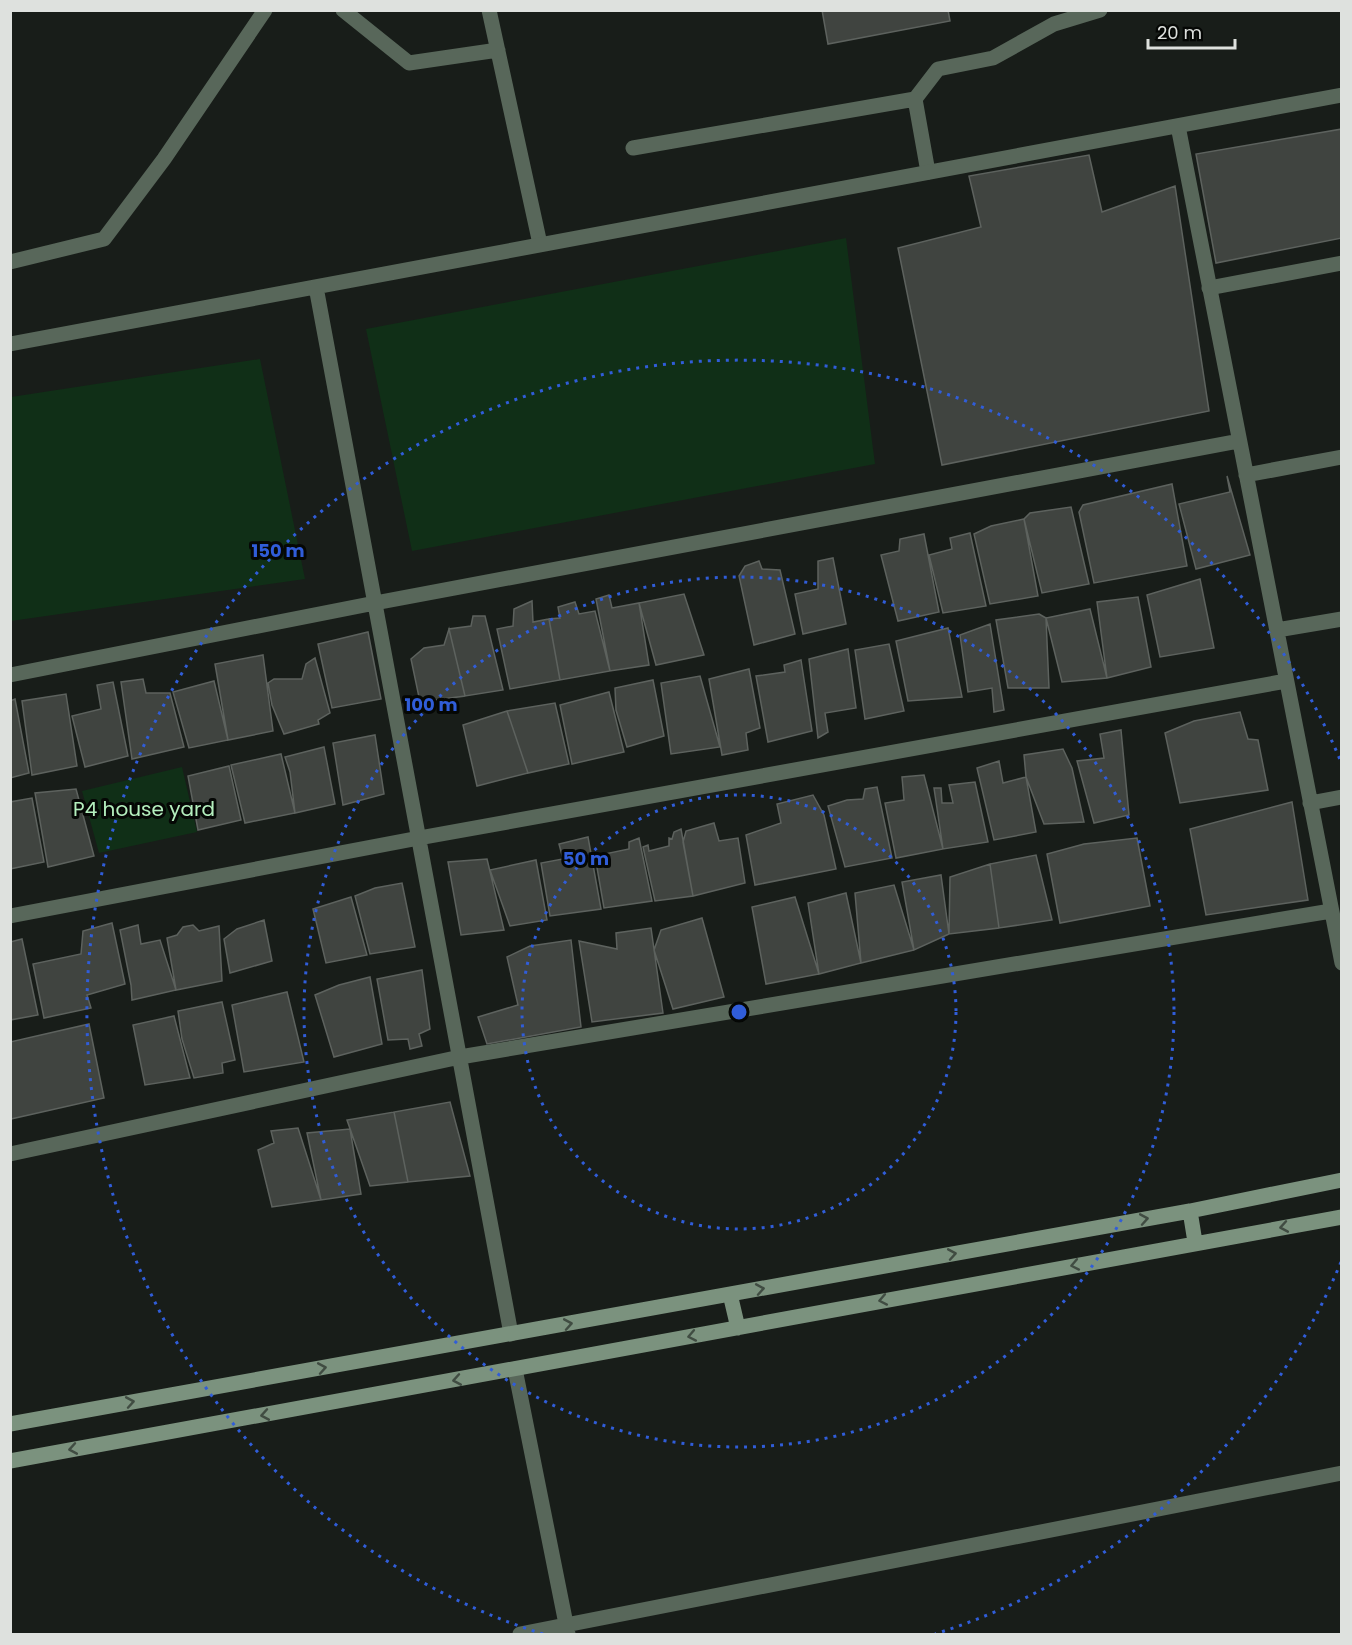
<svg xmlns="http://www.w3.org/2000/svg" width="1352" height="1645" font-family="Poppins,sans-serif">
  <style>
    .green { fill: #102f17 }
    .building { fill: #404440; stroke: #5d625e; stroke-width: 1.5 }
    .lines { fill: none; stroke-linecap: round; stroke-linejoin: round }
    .lane { stroke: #58675a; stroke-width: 15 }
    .street { stroke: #58675a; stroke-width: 15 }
    .secondary { stroke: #7b927e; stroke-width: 15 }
    .oneway { stroke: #404c42 }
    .ring { fill: none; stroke: #305dd9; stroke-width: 3; stroke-dasharray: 3 6 }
    .labels { text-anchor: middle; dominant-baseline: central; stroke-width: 6; stroke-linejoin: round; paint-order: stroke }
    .park-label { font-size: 20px; fill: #b4efbe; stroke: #050705 }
    .centre { fill: #305dd9; stroke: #050705; stroke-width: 3 }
    .ring-label { font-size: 18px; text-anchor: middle; font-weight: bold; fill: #305dd9; stroke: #050705; stroke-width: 6; stroke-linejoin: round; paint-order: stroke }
  </style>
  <rect width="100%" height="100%" fill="#181d19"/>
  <path class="green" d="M 846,238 L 875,464 L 412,551 L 366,329 Z
    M 260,359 L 305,579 L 11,621 L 11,397 Z
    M 182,767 L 197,832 L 99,853 L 82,791 Z"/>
  <path class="building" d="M 822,10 L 948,10 L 950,21 L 828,44 Z
    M 1342,129 L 1342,238 L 1216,263 L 1196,154 Z
    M 1089,155 L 1102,212 L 1175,186 L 1209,411 L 942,465 L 898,248 L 981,227 L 969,176 Z
    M 1227,476 L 1250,555 L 1196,569 L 1179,504 L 1230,492 Z
    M 1172,484 L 1187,566 L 1094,583 L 1079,512 L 1083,505 Z
    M 1071,507 L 1089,584 L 1042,593 L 1024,519 L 1030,513 Z
    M 1024,519 L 1038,596 L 990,604 L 974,534 L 991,526 Z
    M 970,533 L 986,606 L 943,613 L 929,555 L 952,549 L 950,538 Z
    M 924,534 L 939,612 L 898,621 L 881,555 L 899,551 L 900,539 Z
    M 833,558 L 846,624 L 803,634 L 795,594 L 818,589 L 818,561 Z
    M 759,561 L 762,569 L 780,570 L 795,634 L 754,645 L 739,576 L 745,566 Z
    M 1200,579 L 1214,648 L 1160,657 L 1147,595 Z
    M 684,594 L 704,655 L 656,665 L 639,603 Z
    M 609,595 L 612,608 L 639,603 L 649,665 L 610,671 L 596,599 Z
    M 1138,597 L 1151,667 L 1107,678 L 1097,602 Z
    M 532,601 L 533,622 L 549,619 L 560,680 L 510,689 L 497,629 L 513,626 L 514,609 Z
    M 575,602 L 579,614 L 595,611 L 610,671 L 560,680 L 549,619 L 560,618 L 558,607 Z
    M 1090,609 L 1107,678 L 1062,682 L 1046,618 Z
    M 1039,614 L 1046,618 L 1049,688 L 1008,688 L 996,620 Z
    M 473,616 L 485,616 L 503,690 L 465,696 L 449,629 L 471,626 Z
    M 990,624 L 1004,710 L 994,712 L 992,688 L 968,692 L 960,635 Z
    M 948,628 L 962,697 L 908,701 L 896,641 Z
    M 449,629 L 465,696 L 420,702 L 411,659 L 424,648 L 444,645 Z
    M 368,632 L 381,699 L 332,708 L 318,644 Z
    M 889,644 L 904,711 L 865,719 L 855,650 Z
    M 848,649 L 856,708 L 825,713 L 828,732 L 818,738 L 809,659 Z
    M 263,655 L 273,731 L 228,740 L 215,664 Z
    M 315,658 L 330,713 L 318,720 L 319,724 L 284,734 L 272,705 L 268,683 L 274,679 L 302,679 L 306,664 Z
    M 801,660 L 812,731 L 768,742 L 756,676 L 785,672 L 784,665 Z
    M 749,669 L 760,728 L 746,733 L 748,750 L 722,755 L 709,679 Z
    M 700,676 L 720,747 L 671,754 L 661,683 Z
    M 143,679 L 146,693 L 170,693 L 184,747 L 132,759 L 121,682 Z
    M 653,680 L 664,736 L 627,747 L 616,710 L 615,688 Z
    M 214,681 L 228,740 L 189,748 L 173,692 Z
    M 113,682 L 128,756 L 85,767 L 72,716 L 101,709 L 97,685 Z
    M 609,692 L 624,752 L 572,764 L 560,705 Z
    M 66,694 L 77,766 L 32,775 L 22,701 Z
    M 15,699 L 29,773 L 10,778 L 10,701 Z
    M 555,703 L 569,764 L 528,773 L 507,711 Z
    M 507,711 L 528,773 L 477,786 L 463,725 Z
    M 1240,712 L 1248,739 L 1258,740 L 1268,790 L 1180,803 L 1165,733 L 1194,721 Z
    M 1121,730 L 1129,815 L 1094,823 L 1077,761 L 1104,758 L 1100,734 Z
    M 375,735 L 384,794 L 343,805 L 333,743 Z
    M 324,747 L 335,804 L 295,813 L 290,772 L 285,757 Z
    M 1063,749 L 1072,768 L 1084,822 L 1044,824 L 1026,777 L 1024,755 Z
    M 281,754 L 295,813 L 245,823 L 231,765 Z
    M 999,761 L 1003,783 L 1026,777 L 1036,832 L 994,840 L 977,768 Z
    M 229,766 L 241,820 L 198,830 L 188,776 Z
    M 924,775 L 943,849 L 896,858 L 885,803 L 904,800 L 902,777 Z
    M 975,782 L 988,842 L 943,849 L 934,788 L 941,788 L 942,803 L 953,803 L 949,785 Z
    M 877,787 L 892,858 L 845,867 L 828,806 L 847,800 L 863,799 L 865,789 Z
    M 76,789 L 94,856 L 48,867 L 35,793 Z
    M 813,795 L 824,815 L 836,869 L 755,885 L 746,835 L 781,823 L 777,804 Z
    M 32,798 L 44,862 L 10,869 L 10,802 Z
    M 1292,802 L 1308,900 L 1206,915 L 1190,829 Z
    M 714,823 L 719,841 L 738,838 L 745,883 L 693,896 L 683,842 L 686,831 Z
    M 681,829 L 693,896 L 655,901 L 643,847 L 648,845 L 649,851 L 669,846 L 669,838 L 672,839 L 674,832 Z
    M 588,837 L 601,909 L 550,916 L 541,863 L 563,859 L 559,844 Z
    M 639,838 L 652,901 L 604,908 L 595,856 L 629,849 L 629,842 Z
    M 1137,838 L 1150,906 L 1060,923 L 1047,854 L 1084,844 Z
    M 1036,855 L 1052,920 L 999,928 L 990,864 Z
    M 487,859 L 504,930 L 461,935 L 448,862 Z
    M 536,860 L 547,920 L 510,926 L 490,870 Z
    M 990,864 L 999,928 L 949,934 L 950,877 Z
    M 941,875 L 949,934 L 914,950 L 902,882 Z
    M 402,883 L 415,947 L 370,954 L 355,896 L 375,888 Z
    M 894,885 L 914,950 L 861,963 L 855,893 Z
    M 846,893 L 861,963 L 819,974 L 808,903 Z
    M 351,897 L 367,955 L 326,963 L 313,909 Z
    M 795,897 L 819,974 L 766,984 L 752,907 Z
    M 702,918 L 724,997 L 673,1009 L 654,950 L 661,930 Z
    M 264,920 L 272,961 L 230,973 L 224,939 L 237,929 Z
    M 112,923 L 125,984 L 87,995 L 91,1008 L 44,1018 L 33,964 L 81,954 L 83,931 Z
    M 138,925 L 141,944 L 160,940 L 176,990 L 132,1000 L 131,985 L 120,930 Z
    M 193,925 L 199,931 L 219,926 L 222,981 L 176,990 L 167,938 L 177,935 L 183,927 Z
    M 651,928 L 663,1013 L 592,1022 L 579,941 L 617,949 L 616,933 Z
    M 22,939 L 38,1015 L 10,1020 L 10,942 Z
    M 571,940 L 581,1027 L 487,1044 L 478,1017 L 518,1005 L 507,957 L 530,946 Z
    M 422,970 L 430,1029 L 419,1034 L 422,1046 L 410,1049 L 408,1039 L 388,1040 L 377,979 Z
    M 370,977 L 382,1044 L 334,1057 L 315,995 L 339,985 Z
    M 287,992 L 304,1062 L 244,1072 L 232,1005 Z
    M 222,1002 L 235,1060 L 222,1063 L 223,1073 L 194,1078 L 182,1039 L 178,1011 Z
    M 174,1016 L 190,1078 L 145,1085 L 133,1025 Z
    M 89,1024 L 104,1098 L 11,1119 L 10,1042 Z
    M 450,1102 L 470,1176 L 408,1182 L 394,1112 Z
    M 394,1112 L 408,1182 L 370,1186 L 347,1120 Z
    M 298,1128 L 321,1200 L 272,1207 L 258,1150 L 274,1143 L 271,1131 Z
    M 350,1129 L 361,1194 L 321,1200 L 307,1133 Z"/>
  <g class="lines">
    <path class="lane" d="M 343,10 L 409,63 L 498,50
      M 489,10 L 540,244
      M 915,99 L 938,69 L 993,58 L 1054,24 L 1100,10
      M 633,148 L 915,99 L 928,172
      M 10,262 L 104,239 L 164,159 L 265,10"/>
    <path class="street" d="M 1178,126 L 1342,963
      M 316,287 L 511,1334
      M 1209,288 L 1342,263
      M 10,344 L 1342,95
      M 1246,475 L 1342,457
      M 1277,630 L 1342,619
      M 10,675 L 375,603 L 1239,441
      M 1310,803 L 1342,797
      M 10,916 L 419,838 L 1286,681
      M 10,1154 L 460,1057 L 1331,911
      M 515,1369 L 568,1634
      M 520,1634 L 1342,1473"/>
    <path class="secondary" d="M 1190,1211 L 1195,1242
      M 730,1294 L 738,1328
      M 10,1424 L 1190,1211 L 1342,1180
      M 10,1461 L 1342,1217"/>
  </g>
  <defs><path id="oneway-chevron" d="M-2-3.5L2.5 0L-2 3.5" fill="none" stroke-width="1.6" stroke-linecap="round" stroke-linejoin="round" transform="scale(1.5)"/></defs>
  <g class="oneway">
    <use href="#oneway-chevron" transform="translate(1144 1219) rotate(-10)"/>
    <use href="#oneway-chevron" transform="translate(1284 1227) rotate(170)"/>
    <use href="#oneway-chevron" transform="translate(952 1254) rotate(-10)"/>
    <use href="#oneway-chevron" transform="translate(1075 1265) rotate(169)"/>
    <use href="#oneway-chevron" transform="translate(760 1289) rotate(-10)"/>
    <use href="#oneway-chevron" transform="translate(883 1300) rotate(169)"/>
    <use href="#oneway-chevron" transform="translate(568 1324) rotate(-10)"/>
    <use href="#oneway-chevron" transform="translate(692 1336) rotate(169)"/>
    <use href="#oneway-chevron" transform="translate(322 1368) rotate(-10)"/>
    <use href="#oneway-chevron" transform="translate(457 1380) rotate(170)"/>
    <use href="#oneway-chevron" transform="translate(130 1402) rotate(-10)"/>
    <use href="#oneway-chevron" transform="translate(265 1415) rotate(170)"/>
    <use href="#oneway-chevron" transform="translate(73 1449) rotate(170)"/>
  </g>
  <g class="ring">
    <circle cx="739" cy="1012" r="217"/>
    <circle cx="739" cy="1012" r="435"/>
    <path d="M1341 1262A652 652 0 0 1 935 1634M543 1634A652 652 0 1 1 1341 762"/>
  </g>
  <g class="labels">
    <g class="park-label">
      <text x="144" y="809">P4 house yard</text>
    </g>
  </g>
  <circle cx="739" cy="1012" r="9" class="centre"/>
  <g class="ring-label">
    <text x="278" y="557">150 m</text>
    <text x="431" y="711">100 m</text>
    <text x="586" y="865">50 m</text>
  </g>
  <rect width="1352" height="1645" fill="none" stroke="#dee1de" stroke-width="24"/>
  <path d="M1148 39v9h87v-9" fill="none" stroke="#dee1de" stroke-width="3"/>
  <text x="1157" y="39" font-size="18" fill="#dee1de" stroke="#050705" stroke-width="4.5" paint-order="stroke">20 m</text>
</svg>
